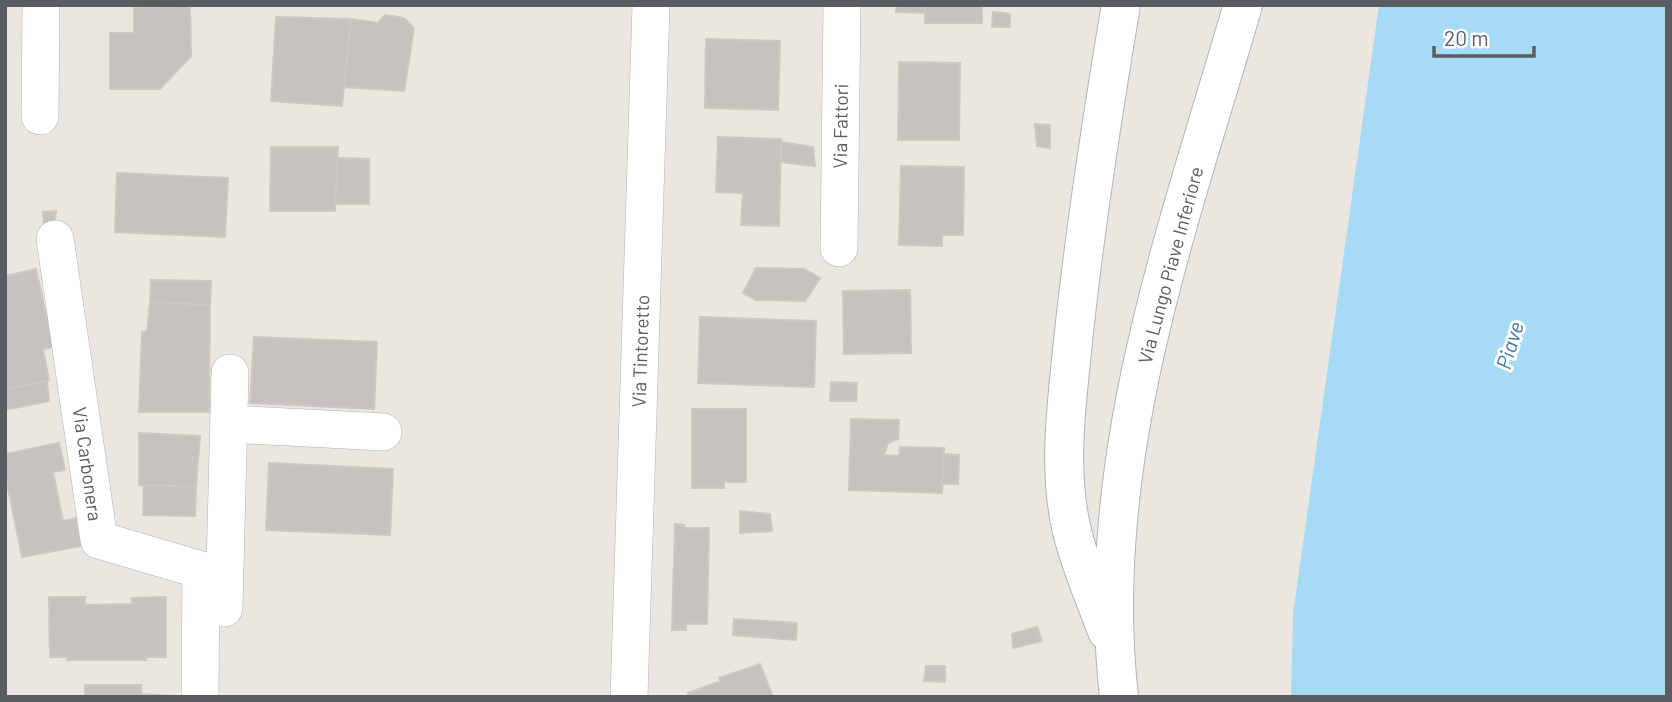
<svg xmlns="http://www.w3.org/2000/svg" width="1672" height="702" font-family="Barlow,sans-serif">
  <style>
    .water { fill: #a6daf5 }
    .building { fill: #c6c2bd; stroke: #cec8c0; stroke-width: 2 }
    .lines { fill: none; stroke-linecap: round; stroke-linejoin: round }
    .street-casing { stroke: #aeb2b5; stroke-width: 38 }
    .secondary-casing { stroke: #b0b4b7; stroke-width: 40 }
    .street { stroke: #fff; stroke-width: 37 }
    .secondary { stroke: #fff; stroke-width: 38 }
    .labels { text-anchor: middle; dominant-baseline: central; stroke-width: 6; stroke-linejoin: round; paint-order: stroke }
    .street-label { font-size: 19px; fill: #595d60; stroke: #fff }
    .water-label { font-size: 21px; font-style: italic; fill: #43779c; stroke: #fff }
  </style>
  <rect width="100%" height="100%" fill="#eae7e0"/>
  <path class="water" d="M 1379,5 L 1667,5 L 1667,697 L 1291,697 L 1293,614 Z"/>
  <path class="building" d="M 897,5 L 925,5 L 925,13 L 896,12 Z
    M 925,5 L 982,5 L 982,23 L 925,23 Z
    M 190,6 L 191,56 L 160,89 L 110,89 L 110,33 L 134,33 L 134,7 Z
    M 993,12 L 1010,14 L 1010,27 L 992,27 Z
    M 385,15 L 404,18 L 414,28 L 404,91 L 344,87 L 351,19 L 378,23 Z
    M 276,17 L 351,19 L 342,106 L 271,101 Z
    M 706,39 L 780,41 L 778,110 L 705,108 Z
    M 899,62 L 960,63 L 959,140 L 898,140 Z
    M 1035,124 L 1050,125 L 1050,148 L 1037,146 Z
    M 718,137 L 781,139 L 779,226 L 741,225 L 743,193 L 716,192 Z
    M 781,142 L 813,147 L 815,166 L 781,162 Z
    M 271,147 L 338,147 L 335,211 L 270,211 Z
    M 338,158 L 369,159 L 369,204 L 335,204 Z
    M 901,166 L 964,167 L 963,235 L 942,235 L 942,246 L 899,245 Z
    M 117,173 L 228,178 L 225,237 L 115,232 Z
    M 56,211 L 54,228 L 44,227 L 43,212 Z
    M 756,268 L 804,269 L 820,278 L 805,301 L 756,300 L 743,293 Z
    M 36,269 L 53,347 L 43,349 L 49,380 L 5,389 L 5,276 Z
    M 151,280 L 211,281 L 210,305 L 150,302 Z
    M 910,290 L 911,353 L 844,354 L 843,291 Z
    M 150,302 L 210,305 L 209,412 L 139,412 L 142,332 L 147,332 Z
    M 700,317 L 816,321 L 814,387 L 698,383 Z
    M 254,337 L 377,342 L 374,409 L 250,403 Z
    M 47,381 L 49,401 L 5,410 L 5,389 Z
    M 831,382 L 857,383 L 856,401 L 830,401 Z
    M 692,409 L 746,409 L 746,482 L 724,482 L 724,488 L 692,488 Z
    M 851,419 L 899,420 L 898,439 L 888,443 L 884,455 L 899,456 L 900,447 L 944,448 L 942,493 L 849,490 Z
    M 139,433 L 200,436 L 196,487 L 139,485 Z
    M 59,443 L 65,470 L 53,472 L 63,521 L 76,518 L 81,546 L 22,557 L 5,473 L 5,454 Z
    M 944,454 L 959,455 L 958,484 L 942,484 Z
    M 269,463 L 393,469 L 390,535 L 266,530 Z
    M 144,485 L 196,487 L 195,516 L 143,515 Z
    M 740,511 L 770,514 L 772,531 L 740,533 Z
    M 675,524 L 684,525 L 684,528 L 709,528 L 707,624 L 686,624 L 686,630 L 672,630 Z
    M 49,597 L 85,597 L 85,605 L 132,604 L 132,598 L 166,597 L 166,657 L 146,657 L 146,660 L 67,660 L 67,657 L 50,657 Z
    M 734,619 L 797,623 L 796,640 L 733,635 Z
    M 1037,627 L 1042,641 L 1013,648 L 1012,634 Z
    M 760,664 L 773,697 L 689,697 L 688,693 L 721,681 L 719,678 Z
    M 926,666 L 945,666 L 945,682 L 924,681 Z
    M 85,685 L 141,685 L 141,694 L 192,697 L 85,697 Z"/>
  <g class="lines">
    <g class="street-casing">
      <path id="street" d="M 40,116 L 41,5
        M 55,239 L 99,540 L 201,570 L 200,697
        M 839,248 L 842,5
        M 230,424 L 383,432
        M 224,608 L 230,373
        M 629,697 L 651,5"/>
    </g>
    <g class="secondary-casing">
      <path id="secondary" d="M 1107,631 C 1095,598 1080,565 1072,531 C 1057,469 1067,403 1073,341 C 1085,228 1102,117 1121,5
        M 1119,697 C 1092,460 1178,229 1243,5"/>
    </g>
    <use href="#street" class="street"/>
    <use href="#secondary" class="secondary"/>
  </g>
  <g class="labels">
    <g class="street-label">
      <text transform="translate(840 126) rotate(-89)">Via Fattori</text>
      <text transform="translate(1170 265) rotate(-75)">Via Lungo Piave Inferiore</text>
      <text transform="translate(640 351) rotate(-88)">Via Tintoretto</text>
      <text transform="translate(88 464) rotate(82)">Via Carbonera</text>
    </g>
    <g class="water-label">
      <text transform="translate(1509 345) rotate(-73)">Piave</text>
    </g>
  </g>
  <rect width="1672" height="702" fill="none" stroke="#595d60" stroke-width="14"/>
  <path d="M1434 46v10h100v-10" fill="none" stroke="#595d60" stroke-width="3.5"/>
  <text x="1444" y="46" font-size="21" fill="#595d60" stroke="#ffffff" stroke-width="5" paint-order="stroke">20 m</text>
</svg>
